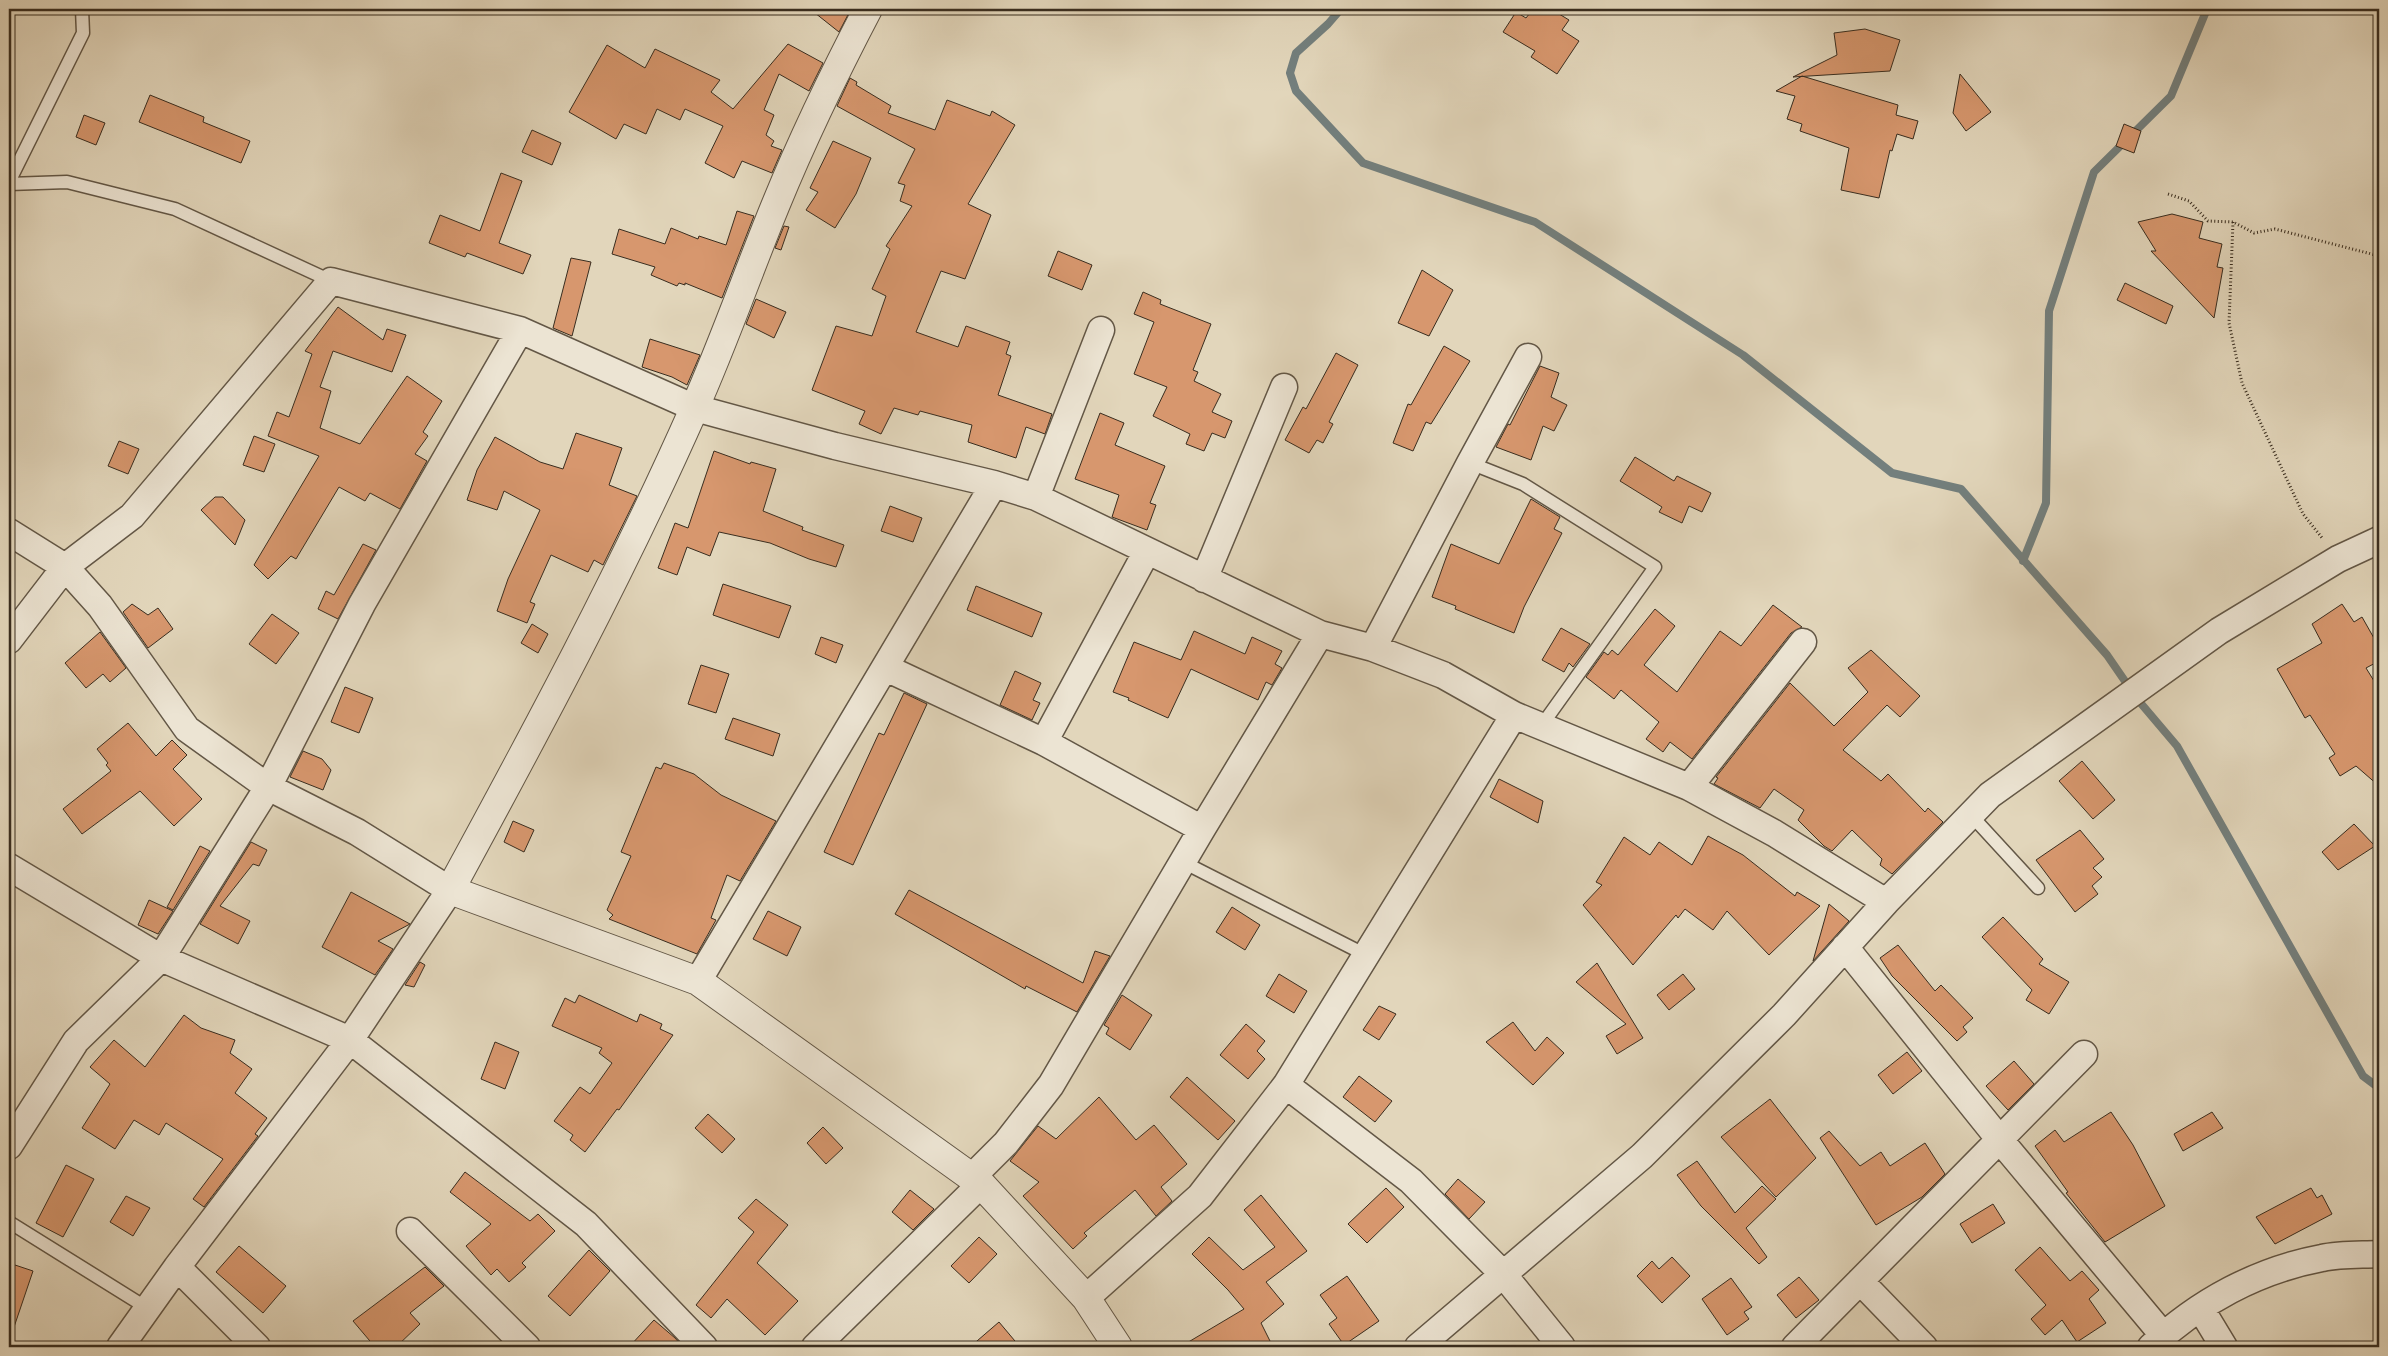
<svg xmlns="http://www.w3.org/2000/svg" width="2388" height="1356" font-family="'IM FELL Great Primer',serif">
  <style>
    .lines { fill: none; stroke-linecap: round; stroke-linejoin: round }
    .stream { stroke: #737f7d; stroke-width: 8 }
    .building { fill: #d7976e; stroke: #392d1f }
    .service-casing { stroke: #635746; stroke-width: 15 }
    .minor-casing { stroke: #635746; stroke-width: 29 }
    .tertiary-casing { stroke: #635746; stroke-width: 30 }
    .path { stroke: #392d1f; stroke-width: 3; stroke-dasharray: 1 2.5; stroke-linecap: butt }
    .service { stroke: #ece4d3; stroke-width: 12 }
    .minor { stroke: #ece4d3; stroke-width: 26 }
    .tertiary { stroke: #ece4d3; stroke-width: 28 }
  </style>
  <rect width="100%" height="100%" fill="#e2d6bb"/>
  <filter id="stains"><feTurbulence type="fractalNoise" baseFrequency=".004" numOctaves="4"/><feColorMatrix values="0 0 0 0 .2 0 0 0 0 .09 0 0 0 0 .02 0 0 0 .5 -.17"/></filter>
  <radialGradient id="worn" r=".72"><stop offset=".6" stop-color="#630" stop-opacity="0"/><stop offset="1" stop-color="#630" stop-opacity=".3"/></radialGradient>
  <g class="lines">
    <path class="stream" d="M 1341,9 L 1328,24 L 1296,53 L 1290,73 L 1296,91 L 1363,163 L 1535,222 L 1743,355 L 1892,473 L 1961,489 L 2107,655 L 2138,700 L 2177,746 L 2363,1076 L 2379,1088
      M 2023,561 L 2046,503 L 2049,311 L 2094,172 L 2171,96 L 2207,9"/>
  </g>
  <path class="building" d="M 810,9 L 851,9 L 839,32 Z
    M 1533,9 L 1551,9 L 1569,20 L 1562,30 L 1579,41 L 1557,74 L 1531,57 L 1535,51 L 1503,32 L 1516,12 L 1526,18 Z
    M 1865,29 L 1900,40 L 1890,71 L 1793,77 L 1837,55 L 1834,33 Z
    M 788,44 L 823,63 L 809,91 L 779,74 L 764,110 L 774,115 L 766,135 L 774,141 L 771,146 L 782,150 L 772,173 L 742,161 L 734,178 L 705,163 L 723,126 L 685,109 L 680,120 L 657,109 L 646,134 L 624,124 L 616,139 L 569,112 L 607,45 L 645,68 L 655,49 L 720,80 L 711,92 L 733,109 Z
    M 1960,74 L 1991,112 L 1966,131 L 1953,113 Z
    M 1802,76 L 1898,105 L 1896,115 L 1918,121 L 1913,139 L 1897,134 L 1892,151 L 1890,150 L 1879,198 L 1841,190 L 1849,148 L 1800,131 L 1802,124 L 1787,119 L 1795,96 L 1776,91 Z
    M 850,78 L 857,82 L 856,85 L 891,106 L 888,113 L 935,130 L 947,100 L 990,116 L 992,111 L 1015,125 L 968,204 L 991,215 L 965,279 L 941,271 L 916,332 L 958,347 L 966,326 L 1010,342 L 1006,354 L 1011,356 L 998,395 L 1052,414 L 1045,434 L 1026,427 L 1016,458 L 968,442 L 972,425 L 920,411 L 918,415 L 894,408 L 881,434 L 859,424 L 865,411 L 812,390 L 836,326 L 872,336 L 886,296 L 872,289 L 890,249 L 886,246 L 912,206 L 900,201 L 905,185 L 898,183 L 915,149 L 837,106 Z
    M 150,95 L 204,117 L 203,122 L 250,141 L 241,163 L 139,122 Z
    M 84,115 L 105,123 L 96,145 L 76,137 Z
    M 2124,124 L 2141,131 L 2134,153 L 2116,146 Z
    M 532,130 L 561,143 L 552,165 L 522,152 Z
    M 833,141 L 871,158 L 856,194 L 835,228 L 806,210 L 818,192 L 810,188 Z
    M 501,173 L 522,181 L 499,243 L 531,255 L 523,274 L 467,253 L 465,257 L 429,243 L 440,215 L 480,231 Z
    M 737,211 L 754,216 L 722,298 L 685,283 L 685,285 L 679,283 L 677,286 L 651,275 L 655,267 L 612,254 L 619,229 L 665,244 L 671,228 L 698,239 L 699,236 L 726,245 Z
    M 2172,214 L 2203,222 L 2199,238 L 2222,244 L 2217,267 L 2223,268 L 2214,318 L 2151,251 L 2156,251 L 2138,222 Z
    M 784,226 L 789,227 L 781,250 L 775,248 Z
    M 1058,251 L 1092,265 L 1082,290 L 1048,276 Z
    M 571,258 L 591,262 L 572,336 L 553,328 Z
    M 1422,270 L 1453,290 L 1429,336 L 1398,323 Z
    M 2125,283 L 2173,306 L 2166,324 L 2117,300 Z
    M 1143,292 L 1161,300 L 1160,304 L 1211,324 L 1193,370 L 1198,372 L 1194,381 L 1221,394 L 1212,412 L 1232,421 L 1225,438 L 1212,433 L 1204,451 L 1186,444 L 1190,434 L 1153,416 L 1167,387 L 1134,374 L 1154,322 L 1134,314 Z
    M 756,299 L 786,312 L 774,338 L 746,324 Z
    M 338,307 L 383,340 L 387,329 L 406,335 L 392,372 L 333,351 L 320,387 L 331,391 L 320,428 L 360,444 L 407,376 L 442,401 L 423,432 L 428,436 L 415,454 L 427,461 L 400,509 L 370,493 L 365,501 L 339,487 L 296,559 L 291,556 L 268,579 L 254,565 L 319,456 L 268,436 L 277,412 L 289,417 L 312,354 L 305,351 Z
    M 650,339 L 700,355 L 687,385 L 672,377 L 642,367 Z
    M 1444,346 L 1470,361 L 1431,424 L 1426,422 L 1413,451 L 1393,443 L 1408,404 L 1411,405 Z
    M 1336,353 L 1358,365 L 1329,422 L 1333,424 L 1323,443 L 1317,440 L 1309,453 L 1285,440 L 1303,407 L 1306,409 Z
    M 1540,366 L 1559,373 L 1551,397 L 1567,405 L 1554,431 L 1543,426 L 1531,460 L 1496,447 L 1508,424 L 1510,425 Z
    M 1100,413 L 1124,423 L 1115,445 L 1165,466 L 1150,503 L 1156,505 L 1147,530 L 1112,517 L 1119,495 L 1075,479 Z
    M 576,433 L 622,448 L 609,485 L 637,496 L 603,565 L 594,560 L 588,572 L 551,555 L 530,602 L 535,604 L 527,623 L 497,611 L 508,579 L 540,510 L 504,491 L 497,510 L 467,500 L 477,470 L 495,437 L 540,462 L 563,469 Z
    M 254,436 L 275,444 L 264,472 L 243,465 Z
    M 119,441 L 139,449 L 128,474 L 108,466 Z
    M 714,451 L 750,464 L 751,462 L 776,469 L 763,511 L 803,527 L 802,530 L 844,545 L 836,567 L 809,559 L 770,543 L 719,532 L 710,556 L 687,547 L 677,575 L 658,568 L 675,523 L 688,528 Z
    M 1635,457 L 1674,481 L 1677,476 L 1711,493 L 1702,512 L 1689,506 L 1682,523 L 1659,512 L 1662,507 L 1620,481 Z
    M 215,497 L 223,497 L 245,520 L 235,545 L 201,510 Z
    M 1531,499 L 1560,517 L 1554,529 L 1562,533 L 1524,607 L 1514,633 L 1455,609 L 1456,606 L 1432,597 L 1451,544 L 1499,564 Z
    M 890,506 L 922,518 L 913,542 L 881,531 Z
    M 363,544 L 376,550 L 338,619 L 318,609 L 326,591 L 334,595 Z
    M 723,584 L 791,606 L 779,638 L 713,615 Z
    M 976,586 L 1042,613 L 1032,637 L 967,610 Z
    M 132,604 L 148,615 L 158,608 L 173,629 L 148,648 L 123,612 Z
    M 2342,604 L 2354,622 L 2362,617 L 2379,647 L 2379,661 L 2366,668 L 2379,689 L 2379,786 L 2356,766 L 2340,776 L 2329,758 L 2335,754 L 2310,715 L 2305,718 L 2277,669 L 2322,643 L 2312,624 Z
    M 1773,605 L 1802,627 L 1791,633 L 1692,759 L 1670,742 L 1663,752 L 1646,739 L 1659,722 L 1621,690 L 1614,699 L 1586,677 L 1604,652 L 1608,655 L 1612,650 L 1618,655 L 1655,609 L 1675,626 L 1644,665 L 1677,692 L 1720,631 L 1741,646 Z
    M 272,614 L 299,633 L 276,664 L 249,644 Z
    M 532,624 L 548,634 L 538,653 L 521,643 Z
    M 1561,628 L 1590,644 L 1573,667 L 1569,663 L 1564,672 L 1542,660 Z
    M 1194,631 L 1245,654 L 1252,637 L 1282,651 L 1275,664 L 1282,668 L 1272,685 L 1266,682 L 1258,700 L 1191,669 L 1168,718 L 1128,700 L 1129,698 L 1113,692 L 1134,642 L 1181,660 Z
    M 100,632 L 126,668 L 110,682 L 103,674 L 86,688 L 65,663 Z
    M 821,637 L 843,645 L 836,663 L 815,654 Z
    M 1871,650 L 1920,696 L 1900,717 L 1887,705 L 1843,750 L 1881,781 L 1888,774 L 1925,812 L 1928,808 L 1943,822 L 1892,874 L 1880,865 L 1882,859 L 1852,830 L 1832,851 L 1824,846 L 1798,820 L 1804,810 L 1774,789 L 1760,808 L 1714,784 L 1718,778 L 1716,777 L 1790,683 L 1834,726 L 1868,692 L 1848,668 Z
    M 701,665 L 729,674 L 716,713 L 688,704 Z
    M 1015,671 L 1041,683 L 1033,700 L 1040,703 L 1032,720 L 1000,705 Z
    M 345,687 L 373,698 L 359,733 L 331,722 Z
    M 904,693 L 927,704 L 853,865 L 824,852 L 879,733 L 884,735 Z
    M 733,718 L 780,734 L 773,756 L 725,739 Z
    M 128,723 L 156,756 L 172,740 L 187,755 L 173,769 L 202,799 L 174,826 L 140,791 L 82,834 L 63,809 L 111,771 L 106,765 L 108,763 L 97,749 Z
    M 303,751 L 322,759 L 331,770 L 323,790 L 290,777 Z
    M 2082,761 L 2115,800 L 2093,819 L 2059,781 Z
    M 664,763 L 694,774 L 721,795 L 776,821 L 740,881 L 727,875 L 711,918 L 716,920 L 697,954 L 609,919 L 613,915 L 607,910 L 631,856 L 621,852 L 656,767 L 661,769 Z
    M 1499,779 L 1543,801 L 1538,823 L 1490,797 Z
    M 513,821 L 534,830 L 524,852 L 504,842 Z
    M 2354,824 L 2375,846 L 2338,870 L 2322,852 Z
    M 2080,830 L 2104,859 L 2093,868 L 2102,877 L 2092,886 L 2098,894 L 2075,912 L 2036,860 Z
    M 1708,836 L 1743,855 L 1795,896 L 1797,892 L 1820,906 L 1769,955 L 1727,911 L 1713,930 L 1685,909 L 1678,918 L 1676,915 L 1633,965 L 1583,905 L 1602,885 L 1596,882 L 1624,837 L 1650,855 L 1659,842 L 1692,865 Z
    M 251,842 L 267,850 L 259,866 L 253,864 L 220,906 L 250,921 L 238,944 L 200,924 Z
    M 200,846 L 210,851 L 173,910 L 167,907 Z
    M 909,890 L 1083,983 L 1095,951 L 1110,956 L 1077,1012 L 1026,986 L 1025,989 L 895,914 Z
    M 351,892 L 410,924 L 378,941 L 393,949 L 375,975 L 322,947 Z
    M 149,900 L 173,911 L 158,934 L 138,925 Z
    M 1829,904 L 1849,921 L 1813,961 Z
    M 1232,907 L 1260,925 L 1245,950 L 1216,932 Z
    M 768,911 L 801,927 L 787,956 L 753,939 Z
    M 2003,917 L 2043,959 L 2039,964 L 2069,982 L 2049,1014 L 2026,1000 L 2032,990 L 1982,937 Z
    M 1898,945 L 1935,991 L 1941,985 L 1973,1018 L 1963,1027 L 1967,1032 L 1957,1041 L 1892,976 L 1880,958 Z
    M 420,962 L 425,965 L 414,987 L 405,985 Z
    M 1597,963 L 1643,1038 L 1617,1054 L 1606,1036 L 1626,1024 L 1576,982 Z
    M 1279,974 L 1307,991 L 1294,1013 L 1266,996 Z
    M 1683,974 L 1695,989 L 1669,1010 L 1657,995 Z
    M 579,995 L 637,1022 L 640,1014 L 662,1024 L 660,1029 L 673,1035 L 619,1110 L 617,1109 L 585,1152 L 570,1140 L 573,1135 L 554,1121 L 580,1087 L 590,1094 L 612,1063 L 599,1053 L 602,1048 L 552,1026 L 565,998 L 575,1003 Z
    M 1122,995 L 1152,1015 L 1130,1050 L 1106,1034 L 1109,1028 L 1104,1025 Z
    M 1379,1006 L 1396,1014 L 1379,1040 L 1363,1030 Z
    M 184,1015 L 201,1028 L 235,1040 L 230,1053 L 252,1069 L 235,1093 L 267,1118 L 255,1134 L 258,1136 L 204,1207 L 193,1199 L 223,1159 L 166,1123 L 159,1135 L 134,1120 L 115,1149 L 82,1128 L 110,1084 L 90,1067 L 114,1040 L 145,1067 Z
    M 1513,1022 L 1535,1051 L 1547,1037 L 1564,1053 L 1533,1085 L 1486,1042 Z
    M 1246,1024 L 1265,1041 L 1257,1051 L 1265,1059 L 1248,1079 L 1220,1055 Z
    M 495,1042 L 519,1052 L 505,1089 L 481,1079 Z
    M 1907,1052 L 1922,1071 L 1893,1094 L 1878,1075 Z
    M 2014,1061 L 2034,1084 L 2008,1110 L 1986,1086 Z
    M 1359,1076 L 1392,1101 L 1375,1122 L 1343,1097 Z
    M 1187,1077 L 1235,1121 L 1218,1140 L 1170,1097 Z
    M 1099,1097 L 1136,1140 L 1154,1125 L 1187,1164 L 1161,1187 L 1172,1201 L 1156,1216 L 1135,1190 L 1084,1233 L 1087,1236 L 1073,1249 L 1023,1196 L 1039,1182 L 1010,1161 L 1038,1126 L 1056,1139 Z
    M 1770,1099 L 1816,1158 L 1776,1197 L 1721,1137 Z
    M 2111,1112 L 2133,1145 L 2165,1206 L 2105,1242 L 2066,1193 L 2068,1192 L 2035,1146 L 2055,1130 L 2064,1142 Z
    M 2212,1112 L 2223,1128 L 2183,1151 L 2174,1134 Z
    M 708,1114 L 735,1139 L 722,1153 L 695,1128 Z
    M 823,1127 L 843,1148 L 826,1164 L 807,1143 Z
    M 1829,1131 L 1860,1166 L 1881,1152 L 1890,1166 L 1925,1143 L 1945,1174 L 1922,1197 L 1876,1225 L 1820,1138 Z
    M 1697,1161 L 1735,1213 L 1762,1186 L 1776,1199 L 1746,1228 L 1767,1257 L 1759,1264 L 1701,1206 L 1677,1175 Z
    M 66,1165 L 94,1179 L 63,1237 L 36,1223 Z
    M 465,1172 L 530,1221 L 538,1214 L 555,1231 L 522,1263 L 526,1267 L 509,1282 L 497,1269 L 491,1275 L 466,1246 L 491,1224 L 450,1192 Z
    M 1458,1179 L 1485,1202 L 1469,1219 L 1445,1194 Z
    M 1386,1188 L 1404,1207 L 1367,1243 L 1348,1224 Z
    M 2311,1188 L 2317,1198 L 2322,1195 L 2332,1214 L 2275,1244 L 2256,1217 Z
    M 910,1190 L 934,1209 L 913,1230 L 892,1212 Z
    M 1261,1195 L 1307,1251 L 1266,1282 L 1284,1304 L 1261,1323 L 1273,1347 L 1180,1347 L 1244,1309 L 1228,1290 L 1192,1254 L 1209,1237 L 1243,1270 L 1275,1247 L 1244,1210 Z
    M 126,1196 L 150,1208 L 133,1236 L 110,1222 Z
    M 756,1199 L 788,1225 L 757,1263 L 798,1301 L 765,1335 L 727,1299 L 711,1318 L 696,1305 L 754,1232 L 738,1218 Z
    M 1993,1204 L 2005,1223 L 1972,1243 L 1960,1224 Z
    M 979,1237 L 997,1254 L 969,1283 L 951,1266 Z
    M 239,1246 L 286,1286 L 263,1313 L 216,1272 Z
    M 2040,1247 L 2070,1281 L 2082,1271 L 2099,1290 L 2089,1299 L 2106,1323 L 2077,1342 L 2062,1320 L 2045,1335 L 2031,1319 L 2046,1305 L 2015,1270 Z
    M 589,1250 L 610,1271 L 570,1316 L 548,1296 Z
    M 1672,1257 L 1690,1276 L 1662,1303 L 1637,1276 L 1652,1261 L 1659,1269 Z
    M 9,1263 L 33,1271 L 12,1333 L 9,1332 Z
    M 425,1267 L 444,1286 L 410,1313 L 420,1324 L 396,1347 L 375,1347 L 353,1321 Z
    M 1347,1276 L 1379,1321 L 1344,1345 L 1329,1324 L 1337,1318 L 1320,1295 Z
    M 1799,1277 L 1819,1300 L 1796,1318 L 1777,1295 Z
    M 1731,1278 L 1752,1307 L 1744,1312 L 1749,1319 L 1727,1335 L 1702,1299 Z
    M 654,1320 L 675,1338 L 683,1347 L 629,1347 Z
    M 999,1322 L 1020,1347 L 970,1347 Z"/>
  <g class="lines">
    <g class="service-casing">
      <path id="service" d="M 9,182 L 83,33 L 82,9
        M 9,184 L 67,182 L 175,209 L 331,281
        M 1470,463 L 1523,484 L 1655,567 L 1542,725
        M 1970,814 L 2038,888
        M 1183,862 L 1366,955
        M 9,1222 L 147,1308"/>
    </g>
    <g class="minor-casing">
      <path id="minor" d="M 1036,497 L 1101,330
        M 9,532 L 65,567 L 100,606 L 187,729 L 268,787 L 357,832 L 450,890 L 350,1040 L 177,1267 L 120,1347
        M 1204,579 L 1284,387
        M 9,640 L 65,567 L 132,516 L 331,281 L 520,330 L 695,408 L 835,446 L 994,484 L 1036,497 L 1320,634 L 1373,648 L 1443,675 L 1514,715 L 1689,787 L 1774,833 L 1886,902
        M 1373,648 L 1470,463 L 1528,357
        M 886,668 L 1044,742 L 1202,829
        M 1044,742 L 1147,551
        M 1689,787 L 1803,642
        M 9,867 L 161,958 L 350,1040 L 586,1224 L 704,1347
        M 1845,947 L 2000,1140 L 2163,1335
        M 698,981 L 994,484
        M 1286,1085 L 1411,1181 L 1503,1274 L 1562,1347
        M 9,1146 L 76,1041 L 161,958 L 268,787 L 362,604 L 520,330
        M 972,1177 L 1006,1143 L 1051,1085 L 1202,829 L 1320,634
        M 410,1231 L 527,1347
        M 177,1267 L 257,1347
        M 1860,1281 L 1924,1347
        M 1086,1298 L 1200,1196 L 1286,1085 L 1514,715
        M 2201,1309 L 2224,1347
        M 815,1347 L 981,1184
        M 1418,1347 L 1642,1156 L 1784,1015 L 1886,902 L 1990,795 L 2219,631 L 2338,559 L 2379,540
        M 1795,1347 L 2084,1054
        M 2151,1347 C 2198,1302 2258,1270 2322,1258 C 2340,1254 2360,1255 2379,1254"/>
    </g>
    <g class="tertiary-casing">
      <path id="tertiary" d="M 868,9 C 835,72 803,138 776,204 C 748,272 724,342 694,409 C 621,574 536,732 450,890 L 698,981 L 981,1184 L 1086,1298 L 1118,1347"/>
    </g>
    <path class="path" d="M 2168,194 L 2189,201 L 2208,221 L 2233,222 L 2254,233 L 2275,229 L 2379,256
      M 2233,222 L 2229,323 L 2242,383 L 2303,514 L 2323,539"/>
    <use href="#service" class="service"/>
    <use href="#minor" class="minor"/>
    <use href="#tertiary" class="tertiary"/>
  </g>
  <rect width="2388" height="1356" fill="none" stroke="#e2d6bb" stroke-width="30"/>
  <rect x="10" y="10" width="2368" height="1336" fill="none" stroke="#392d1f" stroke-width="2.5"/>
  <rect x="15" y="15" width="2358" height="1326" fill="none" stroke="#392d1f"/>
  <rect width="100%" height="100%" filter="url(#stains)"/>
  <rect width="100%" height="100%" fill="url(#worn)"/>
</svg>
